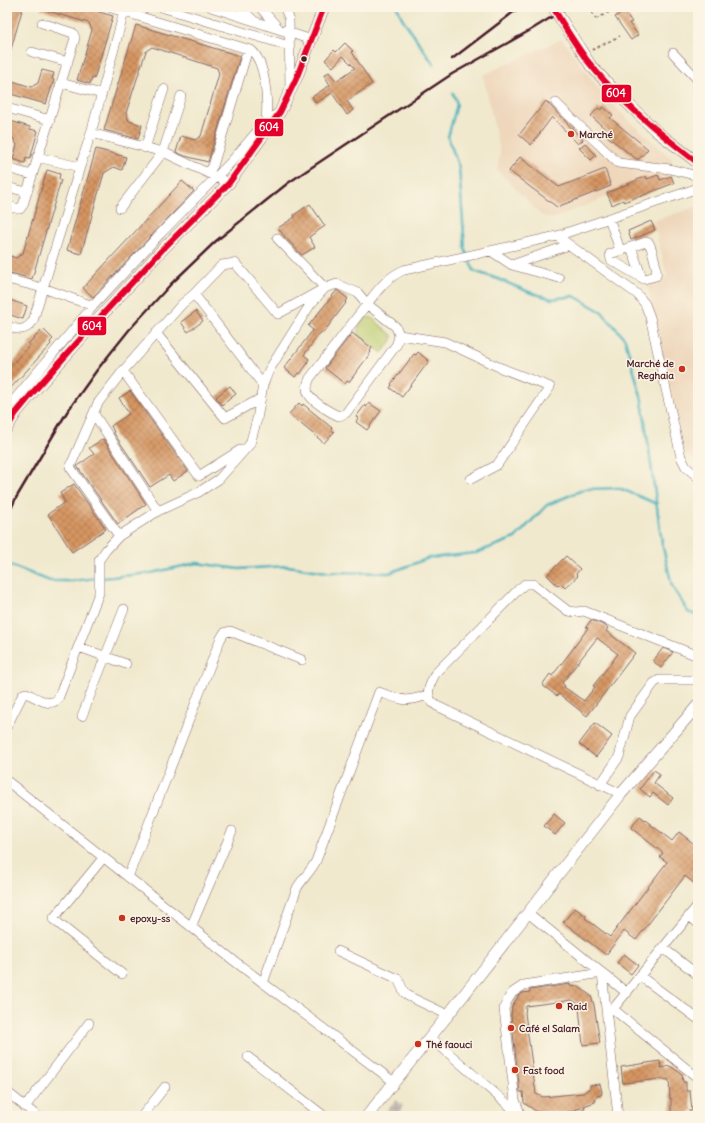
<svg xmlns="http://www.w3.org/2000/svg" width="705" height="1123" font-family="Delius,sans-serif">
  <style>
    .built { fill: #eed7bb }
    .industrial { fill: url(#industrial-grid) }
    .garden { fill: #baca6c; stroke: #82744c }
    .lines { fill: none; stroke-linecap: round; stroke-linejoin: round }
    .stream { stroke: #3fafbb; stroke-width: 2.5 }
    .building { fill: url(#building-cross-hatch); fill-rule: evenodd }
    .minor-casing { stroke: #846664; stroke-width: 10 }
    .major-casing { stroke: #846664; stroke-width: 12 }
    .path { stroke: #846664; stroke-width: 1.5; stroke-dasharray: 3 3; stroke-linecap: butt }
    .minor { stroke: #fff; stroke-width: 9 }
    .major { stroke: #fff; stroke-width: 11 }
    .rail { stroke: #4a1f2b; stroke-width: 2.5 }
    .major-bridge-casing { stroke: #846664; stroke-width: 12; stroke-linecap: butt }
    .path-bridge { stroke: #846664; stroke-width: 1.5; stroke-dasharray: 3 3; stroke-linecap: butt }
    .major-bridge { stroke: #fff; stroke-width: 11 }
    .bus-1-casing { stroke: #fcf5e5; stroke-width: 9 }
    .bus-1 { stroke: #e4002b; stroke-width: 6 }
    .bus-dot { fill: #4a1f2b; stroke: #fcf5e5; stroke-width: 1.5 }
    .poi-dot { fill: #c8321e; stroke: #fcf5e5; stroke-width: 1.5 }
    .labels { text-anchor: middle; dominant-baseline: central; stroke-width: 3; stroke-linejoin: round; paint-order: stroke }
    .poi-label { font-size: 10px; font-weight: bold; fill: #4a1f2b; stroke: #fcf5e5; text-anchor: start }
    .line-badge { stroke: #fcf5e5; stroke-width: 1.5 }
    .badge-label { font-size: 11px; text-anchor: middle; font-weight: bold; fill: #fff }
  </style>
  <defs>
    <pattern id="industrial-grid" width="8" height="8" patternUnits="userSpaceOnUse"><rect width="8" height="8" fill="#ccc2b9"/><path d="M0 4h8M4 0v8" fill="none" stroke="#b1a69f"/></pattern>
    <pattern id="building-cross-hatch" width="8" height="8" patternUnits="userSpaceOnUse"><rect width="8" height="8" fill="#d59562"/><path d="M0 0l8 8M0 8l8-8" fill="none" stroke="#af7951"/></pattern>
  </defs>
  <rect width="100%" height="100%" fill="#fcf5e5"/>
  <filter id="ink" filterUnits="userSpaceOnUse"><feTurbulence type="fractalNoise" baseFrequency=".025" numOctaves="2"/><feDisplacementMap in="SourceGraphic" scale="8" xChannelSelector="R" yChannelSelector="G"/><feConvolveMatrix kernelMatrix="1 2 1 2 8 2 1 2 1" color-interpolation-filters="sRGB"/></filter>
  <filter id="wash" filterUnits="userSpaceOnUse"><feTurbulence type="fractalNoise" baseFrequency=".012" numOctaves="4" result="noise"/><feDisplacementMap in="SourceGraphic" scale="16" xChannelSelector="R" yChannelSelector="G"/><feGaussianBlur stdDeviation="0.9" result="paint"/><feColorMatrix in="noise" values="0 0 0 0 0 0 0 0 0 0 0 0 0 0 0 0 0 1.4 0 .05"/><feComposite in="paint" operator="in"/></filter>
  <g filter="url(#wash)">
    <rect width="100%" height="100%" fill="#f0e9ce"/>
    <path class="built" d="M 562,39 L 602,93 L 625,117 L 672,159 L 668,177 L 660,180 L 658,175 L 648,179 L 646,177 L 607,193 L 608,196 L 553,219 L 541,215 L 497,170 L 500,152 L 483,75 Z
      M 698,206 L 698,463 L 685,453 L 647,285 L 667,276 L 653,221 Z"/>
    <path class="industrial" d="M 396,1100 L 403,1105 L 398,1116 L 383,1116 Z"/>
    <path class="garden" d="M 368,317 L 372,318 L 392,335 L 392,340 L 382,353 L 358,335 C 358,326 360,321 368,317 Z"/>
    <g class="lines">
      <path class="stream" d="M 397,7 L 402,18 L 434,65
        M 453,93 L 457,104 L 448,137 L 459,168 L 465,249 L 474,271 L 498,279 L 529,292 L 552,299 L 574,296 L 602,312 L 625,339 L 642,400 L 662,543 L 672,586 L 688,612 L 698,616
        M 7,564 L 50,581 L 72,581 L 97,578
        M 102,578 L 151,573 L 197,563 L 239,569 L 288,566 L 327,572 L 389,573 L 429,558 L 476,553 L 515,538 L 547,505 L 585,489 L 619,488 L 657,504"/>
    </g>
    <g id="blocks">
      <path class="building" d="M 9,7 L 23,7 L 9,56 L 7,55 L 7,15 Z
        M 41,7 L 82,7 L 113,16 L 94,79 L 92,78 L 90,84 L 77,80 L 92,30 L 89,23 L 41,9 Z
        M 624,11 L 632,22 L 629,23 L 638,35 L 631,40 L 615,17 Z
        M 136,25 L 240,56 L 208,162 L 185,156 L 176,152 L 181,136 L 195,140 L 201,136 L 219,74 L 217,68 L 152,47 L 146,51 L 126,113 L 129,121 L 142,125 L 138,139 L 104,130 Z
        M 345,43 L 353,51 L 352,52 L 372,84 L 347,101 L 353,110 L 347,115 L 332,93 L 316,103 L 312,97 L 330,85 L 324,75 L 329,72 L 336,81 L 355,68 L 343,56 L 333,67 L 325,60 L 334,50 L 336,52 Z
        M 42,70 L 54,73 L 52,79 L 54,80 L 46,104 L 7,93 L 7,79 L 31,87 L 38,83 Z
        M 546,101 L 583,140 L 578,144 L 552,117 L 531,145 L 519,135 Z
        M 603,107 L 613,115 L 610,118 L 648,149 L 639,159 L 636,159 L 607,136 L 610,133 L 591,116 L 598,108 L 601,110 Z
        M 7,120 L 30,127 L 30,129 L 38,131 L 30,159 L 26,158 L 25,163 L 13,159 L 17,145 L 13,138 L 7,136 Z
        M 585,143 L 596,155 L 591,160 L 579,148 Z
        M 96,149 L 126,157 L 122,170 L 114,167 L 104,173 L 81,254 L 67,250 Z
        M 520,157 L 559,187 L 605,169 L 611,186 L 557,207 L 509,171 Z
        M 47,170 L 60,174 L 59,179 L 61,180 L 32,279 L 7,272 L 7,255 L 16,258 L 23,253 Z
        M 658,175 L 660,180 L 671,176 L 674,183 L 639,197 L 639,196 L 624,202 L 623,200 L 612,205 L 607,193 L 646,176 L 647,179 Z
        M 182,181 L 194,191 L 93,297 L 83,288 Z
        M 310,204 L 325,226 L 309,237 L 315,247 L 302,255 L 285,237 L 278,228 L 295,217 L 294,215 Z
        M 651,221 L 655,230 L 631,240 L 628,231 Z
        M 337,290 L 348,299 L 345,302 L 346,303 L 323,333 L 322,332 L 319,334 L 304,355 L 309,359 L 307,362 L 308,363 L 300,374 L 298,373 L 295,377 L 284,368 L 313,330 L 308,326 Z
        M 7,299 L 27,306 L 23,319 L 7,314 Z
        M 196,311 L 203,321 L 188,332 L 181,322 Z
        M 43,329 L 53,339 L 50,342 L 51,344 L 7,392 L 7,366 L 10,366 L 30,345 L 28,344 Z
        M 352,333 L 372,348 L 370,351 L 371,352 L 366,359 L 349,382 L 347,381 L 345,384 L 325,368 Z
        M 418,352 L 429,361 L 402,397 L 390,388 L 392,385 L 391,384 L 414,354 L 416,355 Z
        M 230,386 L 236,394 L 222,405 L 216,397 Z
        M 130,391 L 188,471 L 173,481 L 169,475 L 150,487 L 113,432 L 114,432 L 111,426 L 129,414 L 119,398 Z
        M 299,403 L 302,406 L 303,404 L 332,428 L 331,429 L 334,432 L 324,443 L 289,414 Z
        M 369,403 L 381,411 L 367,430 L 356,422 L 358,418 L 356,417 L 365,405 L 366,407 Z
        M 103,439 L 146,504 L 118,524 L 77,466 L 94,454 L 89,448 Z
        M 74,484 L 106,529 L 72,552 L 48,514 L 65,502 L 60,493 Z
        M 566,556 L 580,569 L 576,574 L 578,576 L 565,588 L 561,584 L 558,586 L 547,575 Z
        M 591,620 L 604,625 L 608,628 L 606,631 L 635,653 L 587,716 L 559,694 L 557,696 L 542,685 L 550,674 L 552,676 L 572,650 L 588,628 L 586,627 ZM 597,638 L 618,654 L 593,686 L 595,687 L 584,701 L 564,687 L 565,686 L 562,683 Z
        M 663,648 L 673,652 L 661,668 L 653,661 Z
        M 595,723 L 612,736 L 596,757 L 579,744 Z
        M 654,770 L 660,774 L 654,783 L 673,798 L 668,805 L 653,793 L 650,797 L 640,789 Z
        M 554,814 L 565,823 L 555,835 L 544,826 Z
        M 640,816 L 672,841 L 679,832 L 698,847 L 698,879 L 695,884 L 685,876 L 636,940 L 624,931 L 606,955 L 563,922 L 575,908 L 586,916 L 585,918 L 610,937 L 667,862 L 660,857 L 663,853 L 631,828 Z
        M 624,954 L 638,965 L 631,974 L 617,963 Z
        M 570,984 L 570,986 L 579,987 L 591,996 L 594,1005 L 600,1043 L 583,1045 L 579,1008 L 578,1004 L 572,1000 L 526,1006 L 525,1013 L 536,1094 L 543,1097 L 583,1093 L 590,1088 L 590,1085 L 600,1084 L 602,1092 L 601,1095 L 597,1096 L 595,1102 L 584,1106 L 585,1108 L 576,1109 L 576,1111 L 555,1113 L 555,1112 L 537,1112 L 524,1103 L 523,1092 L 520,1092 L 511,1016 L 512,1006 L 519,995 L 522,993 L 530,992 L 530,990 Z
        M 660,1061 L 661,1068 L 670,1066 L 682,1074 L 683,1082 L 686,1082 L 686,1091 L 690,1091 L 692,1111 L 689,1111 L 690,1116 L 671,1116 L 671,1098 L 670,1099 L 669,1080 L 662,1079 L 623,1083 L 621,1067 Z"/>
    </g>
  </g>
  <g filter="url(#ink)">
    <use href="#blocks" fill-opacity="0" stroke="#846664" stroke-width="1"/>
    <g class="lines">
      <g class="minor-casing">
        <path id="minor" d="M 108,7 L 251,50 C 266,62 268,102 266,121
          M 161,7 L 289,46
          M 211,7 L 312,40
          M 240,7 L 253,20
          M 260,7 L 279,29
          M 284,7 L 289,18 L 290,89
          M 32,52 L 68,62
          M 673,53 L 698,80
          M 61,83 L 102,94
          M 556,103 L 618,163 L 670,169 L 698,176
          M 7,108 L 50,120
          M 91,133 L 163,152 L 229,183
          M 145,148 L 164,89
          M 37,157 L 80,167
          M 7,168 L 32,175
          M 208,173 L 213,166 L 248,49
          M 7,187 L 27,192
          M 7,206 L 20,209 L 23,205 L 75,38 L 73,33 L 42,23
          M 120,208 L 163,152 L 181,96
          M 609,218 L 620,250
          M 557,236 L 637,294 L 645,304 L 650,317 L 681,457 L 686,467 L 698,477
          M 646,242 L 649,243 C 652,249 658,270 656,276 L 644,279 L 611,260 L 610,254 Z
          M 631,247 L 642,278
          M 491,251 L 512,265 L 559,278
          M 512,265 L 569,245
          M 7,279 L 43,288 L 93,306
          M 194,294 L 263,385
          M 367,304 L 396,327 L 399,335 L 397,344 L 346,413 L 339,416 C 331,413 311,401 308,393 C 306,388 308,382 310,378 Z
          M 7,326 C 18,330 25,332 33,321 L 80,167 L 91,133 L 124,12
          M 156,333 L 225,418 L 260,399
          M 399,335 L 445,342 L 501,368 L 550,387 L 497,465 L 471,479
          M 123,371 L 199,476 L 240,450
          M 9,406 L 93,306 L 160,234 L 231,162 L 266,121 L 277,114
          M 94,414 L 158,511
          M 119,536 L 70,467 L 98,403 L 123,371 L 182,304 L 194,294 L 222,265 L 235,263 L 278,314 L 325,288 L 277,238
          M 79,647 L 126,664
          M 82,716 L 124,609
          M 7,726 L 23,694 L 26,693 C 36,697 49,708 58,699 L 99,593 L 99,560 L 106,550 L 119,536 L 158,511 L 199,492 L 219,479 L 250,444 L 257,419 L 263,385 L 269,370 L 310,305 L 325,288 L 337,284 L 358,293 L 367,304 C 378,290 387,277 404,270 L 557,236 L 698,188
          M 7,781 L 233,960 L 394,1082
          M 600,785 L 619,757 L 630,716 L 654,683 L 659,680 L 698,680
          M 621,794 L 437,706 C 423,697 429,686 435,674 L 519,589 L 525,584 L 533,584 L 568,611 L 576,612 L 584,611 L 698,656
          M 104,857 L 53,919 L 122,974
          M 128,877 L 220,640 L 224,633 L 230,631 L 302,660
          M 698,905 L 613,1009 L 698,1078
          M 528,913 L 627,993
          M 689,916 L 698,923
          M 191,927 L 232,831
          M 663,948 L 698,975
          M 338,951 L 398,979 L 404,992 L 408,996 L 448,1015
          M 640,976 L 698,1019
          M 263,983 L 297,888 C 303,878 311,871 316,861 L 379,692 C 402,700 404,703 428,695
          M 430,1037 L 521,1116
          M 248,1057 L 324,1116
          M 7,1092 L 37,1116
          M 25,1107 L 89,1023
          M 142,1116 L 165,1087
          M 521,1116 L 515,1100 L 504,1009 L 507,1001 L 512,993 L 524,985 L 602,973 L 618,1116"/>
      </g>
      <g class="major-casing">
        <path id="major" d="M 591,66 L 617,93 L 656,131 L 698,163
          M 7,428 L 16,413 L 35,390 L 92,326 L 161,251 L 229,183 L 280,112 L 296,79 L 324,7
          M 367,1116 L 448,1015 L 621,794 L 698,705"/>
      </g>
      <path class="path" d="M 596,19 L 615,9
        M 592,50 L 620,36"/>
      <use href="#minor" class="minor"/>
      <use href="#major" class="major"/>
      <path class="rail" d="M 452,59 L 520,7
        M 7,517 L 16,498 L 67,412 L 97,370 L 129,330 L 171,284 L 216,241 L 288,183 L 452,74 L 529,31 L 568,7"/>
      <g class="major-bridge-casing">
        <path id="major-bridge" d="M 553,7 L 591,66"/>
      </g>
      <path class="path-bridge" d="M 588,7 L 596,19"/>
      <use href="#major-bridge" class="major-bridge"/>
      <g class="bus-1-casing">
        <path id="bus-1" d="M 553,7 C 563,25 574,42 586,59 C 617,99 658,132 698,163
          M 7,428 L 16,413 L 35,390 L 92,326 L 161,251 L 229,183 L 280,112 L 296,79 L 324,7"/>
      </g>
      <use href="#bus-1" class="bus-1"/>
    </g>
  </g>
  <circle class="bus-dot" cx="304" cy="59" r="3.5"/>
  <g class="poi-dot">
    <circle cx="571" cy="134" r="4"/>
    <circle cx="682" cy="369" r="4"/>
    <circle cx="122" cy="918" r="4"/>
    <circle cx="559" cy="1006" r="4"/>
    <circle cx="511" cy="1028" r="4"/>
    <circle cx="418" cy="1044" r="4"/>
    <circle cx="515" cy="1070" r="4"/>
  </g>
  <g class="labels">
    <g class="poi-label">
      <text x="579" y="134">Marché</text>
      <text x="674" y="363" text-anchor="end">Marché de<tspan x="674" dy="12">Reghaia</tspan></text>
      <text x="130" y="918">epoxy-ss</text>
      <text x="567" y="1006">Raid</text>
      <text x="519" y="1028">Café el Salam</text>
      <text x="426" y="1044">Thé faouci</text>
      <text x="523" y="1070">Fast food</text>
    </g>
  </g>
  <g class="line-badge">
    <rect x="601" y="84" width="31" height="19" rx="4" fill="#e4002b"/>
    <rect x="254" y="118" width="30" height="19" rx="4" fill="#e4002b"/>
    <rect x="77" y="316" width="30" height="20" rx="4" fill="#e4002b"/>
  </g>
  <g class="badge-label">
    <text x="616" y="97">604</text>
    <text x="269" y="131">604</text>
    <text x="92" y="330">604</text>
  </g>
  <rect width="705" height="1123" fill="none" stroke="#fcf5e5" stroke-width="24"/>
</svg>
